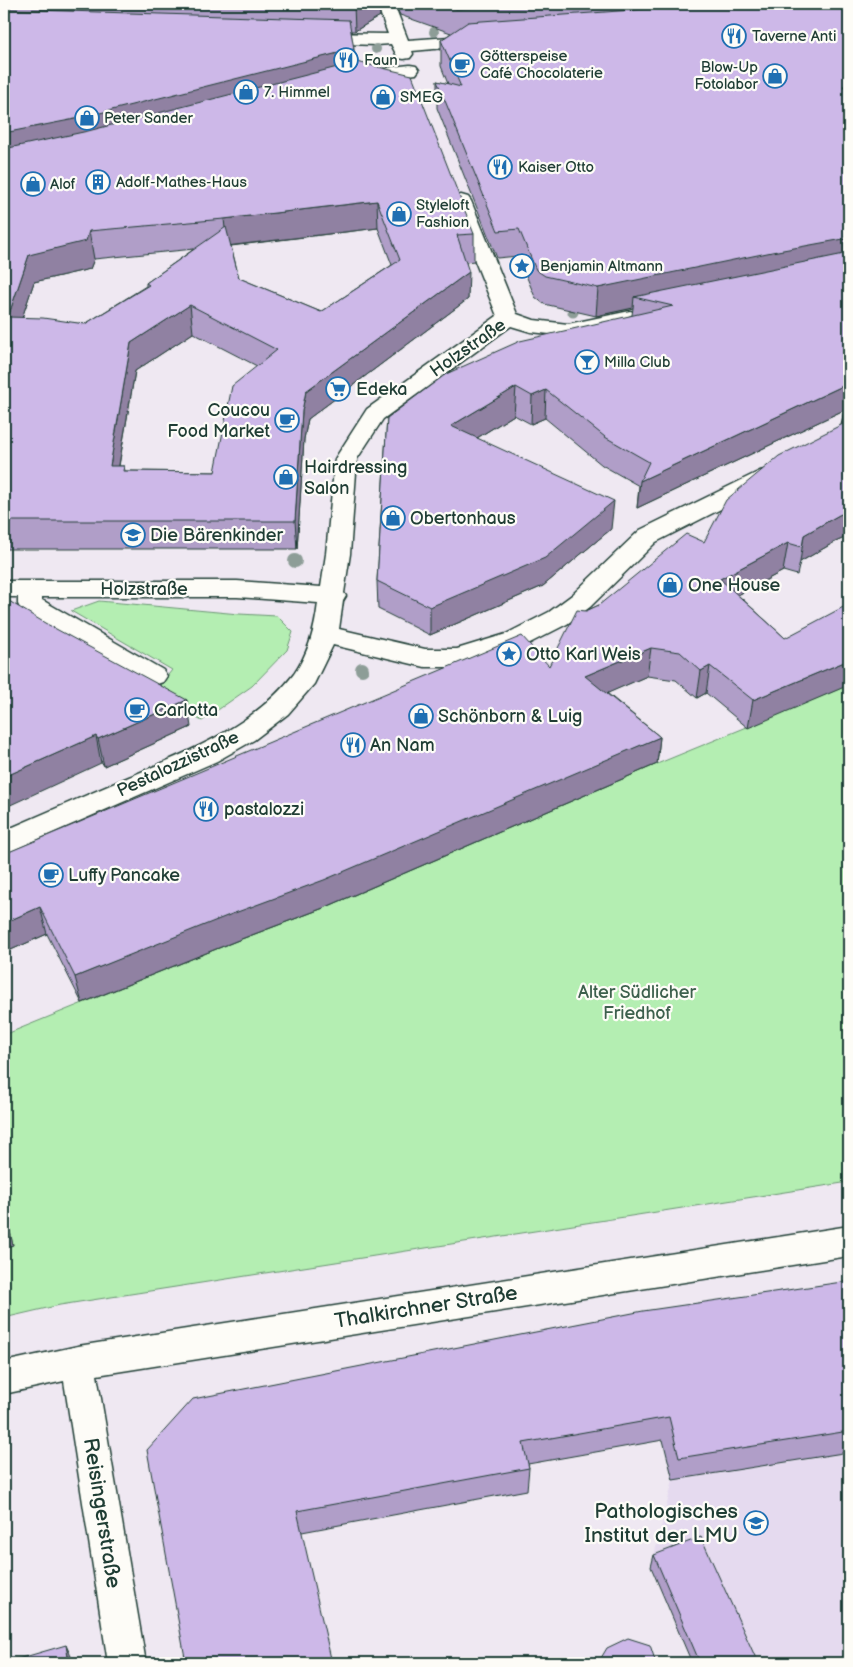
<svg xmlns="http://www.w3.org/2000/svg" width="853" height="1667" font-family="'Balsamiq Sans',sans-serif">
  <style>
    .built { fill: #e5daef }
    .green { fill: #b4eeb2; stroke: #6a9673 }
    .lines { fill: none; stroke-linecap: round; stroke-linejoin: round }
    .minor-casing { stroke: #1f3d34; stroke-width: 3 }
    .minor { fill: #fdfcf7; fill-rule: evenodd }
    .tree { fill: #8d9d97 }
    .wall { fill: #b09ec8; stroke: #1f3d34; fill-rule: evenodd }
    .shaded-wall { fill: #9081a2; stroke: #1f3d34 }
    .building { fill: #cdb8e8; stroke: #1f3d34; fill-rule: evenodd }
    .labels { text-anchor: middle; dominant-baseline: central; stroke-width: 4.5; stroke-linejoin: round; paint-order: stroke }
    .far-poi-label { font-size: 15px; fill: #1f3d34; stroke: #fdfcf7; text-anchor: start }
    .street-label { font-size: 18px; fill: #1f3d34; stroke: #fdfcf7 }
    .poi-label { font-size: 18px; fill: #1f3d34; stroke: #fdfcf7; text-anchor: start }
    .park-label { font-size: 18px; fill: #3d604d; stroke: #fdfcf7 }
    .near-street-label { font-size: 21px; fill: #1f3d34; stroke: #fdfcf7 }
    .near-poi-label { font-size: 21px; fill: #1f3d34; stroke: #fdfcf7; text-anchor: end }
  </style>
  <rect width="100%" height="100%" fill="#efe8f2"/>
  <filter id="ink" filterUnits="userSpaceOnUse"><feTurbulence type="fractalNoise" baseFrequency=".02" numOctaves="2"/><feDisplacementMap in="SourceGraphic" scale="10" xChannelSelector="R" yChannelSelector="G"/><feConvolveMatrix kernelMatrix="1 2 1 2 8 2 1 2 1" color-interpolation-filters="sRGB"/></filter>
  <g filter="url(#ink)">
    <path class="built" d="M 849,1304 L 849,1663 L 693,1663 L 651,1567 L 673,1480 L 638,1336 Z"/>
    <path class="green" d="M 99,601 L 239,614 L 277,616 L 293,632 L 287,650 L 252,686 L 202,721 L 153,694 L 172,670 L 71,611 Z
      M 849,685 L 849,1182 L 60,1305 L 4,1318 L 4,1248 L 13,1245 L 4,1205 L 4,1035 L 236,941 L 326,907 L 657,764 Z"/>
    <g class="lines">
      <g class="minor-casing">
        <path id="minor" d="M 377,4 L 394,4 L 408,40 L 478,35 L 484,36 L 487,40 L 484,44 L 478,45 L 412,51 L 413,54 L 410,58 L 404,59 L 398,58 L 391,44 L 376,45 L 315,43 L 309,42 L 306,38 L 309,34 L 315,33 L 388,34 Z
          M 410,65 L 416,66 L 419,70 L 416,74 L 393,77 L 360,86 L 354,85 L 351,81 L 354,77 L 392,67 Z
          M 461,195 L 468,197 L 471,201 L 517,314 L 534,320 L 568,324 L 630,311 L 637,313 L 641,317 L 637,321 L 568,336 L 531,332 L 511,326 L 383,419 L 357,459 L 350,554 L 344,593 L 346,596 L 343,601 L 339,629 L 425,649 L 457,649 L 506,634 L 549,612 L 572,595 L 640,530 L 760,471 L 768,469 L 776,471 L 780,476 L 776,481 L 656,542 L 590,607 L 567,624 L 524,646 L 457,667 L 425,667 L 333,645 L 314,684 L 288,714 L 254,740 L 217,761 L 4,854 L 4,831 C 45,813 87,795 129,777 C 188,752 253,727 294,674 C 309,653 315,628 318,603 L 237,597 L 42,597 L 42,600 L 163,670 L 167,676 L 163,682 L 154,685 L 145,682 L 21,610 L 18,604 L 18,597 L 4,597 L 4,581 L 237,581 L 321,587 L 326,554 L 335,459 L 338,454 L 367,409 L 497,316 L 451,201 L 454,197 Z
          M 849,1226 L 849,1256 L 97,1375 L 146,1663 L 108,1663 L 64,1381 L 4,1394 L 4,1362 L 78,1346 Z"/>
      </g>
      <use href="#minor" class="minor"/>
    </g>
    <g class="tree">
      <circle cx="434" cy="32" r="5"/>
      <circle cx="376" cy="49" r="5"/>
      <circle cx="573" cy="312" r="5.5"/>
      <circle cx="295" cy="561" r="7"/>
      <circle cx="362" cy="669" r="7"/>
    </g>
    <path class="wall" d="M 4,4 L 379,4 L 380,16 L 355,31 L 351,31 L 355,62 L 474,234 L 474,261 L 466,262 L 468,299 L 308,419 L 304,439 L 297,549 L 4,549 ZM 378,228 L 392,265 L 321,312 L 239,278 L 231,246 ZM 194,249 L 146,283 L 146,286 L 85,324 L 22,318 L 34,282 L 90,269 L 94,259 ZM 193,333 L 257,366 L 215,472 L 125,471 L 124,466 L 119,466 L 135,371 Z
      M 395,4 L 849,4 L 849,536 L 833,543 L 800,562 L 797,575 L 783,571 L 738,595 L 785,638 L 748,728 L 706,693 L 697,698 L 676,680 L 647,676 L 607,693 L 660,737 L 657,764 L 326,907 L 236,941 L 82,1003 L 47,934 L 4,953 L 4,854 L 549,666 L 586,611 L 599,605 L 704,542 L 841,425 L 844,410 L 637,508 L 639,486 L 602,465 L 545,418 L 531,424 L 514,415 L 477,438 L 611,529 L 543,586 L 430,635 L 378,609 L 377,581 L 387,418 L 632,315 L 633,308 L 596,316 L 544,304 L 535,297 L 518,256 L 497,258 L 437,108 L 437,81 L 448,84 L 441,66 L 441,40 L 451,33 L 400,15 Z
      M 4,598 L 191,727 L 104,766 Z
      M 849,1281 L 849,1452 L 673,1480 L 663,1440 L 528,1464 L 529,1468 L 527,1490 L 302,1532 L 147,1450 Z
      M 654,1555 L 758,1663 L 692,1663 L 651,1567 Z"/>
    <path class="shaded-wall" d="M 356,4 L 379,4 L 380,16 L 355,31 L 354,5 Z
      M 658,4 L 748,4 L 657,20 Z
      M 354,49 L 355,76 L 4,161 L 4,133 Z
      M 849,85 L 849,111 L 843,86 Z
      M 377,201 L 378,228 L 227,246 L 224,219 Z
      M 846,228 L 849,228 L 849,262 L 634,297 L 633,308 L 596,316 L 598,288 Z
      M 89,231 L 94,259 L 90,269 L 34,282 L 13,345 L 8,317 L 29,255 Z
      M 469,272 L 468,299 L 308,419 L 304,439 L 297,549 L 295,521 L 302,411 L 306,391 Z
      M 190,305 L 193,333 L 135,371 L 114,494 L 110,466 L 131,343 Z
      M 849,383 L 849,427 L 841,428 L 844,410 L 637,508 L 640,481 Z
      M 516,387 L 514,415 L 451,454 L 451,426 Z
      M 546,390 L 545,418 L 531,424 L 532,396 Z
      M 614,501 L 611,529 L 543,586 L 430,635 L 430,607 Z
      M 849,511 L 849,536 L 833,543 L 800,562 L 804,535 L 839,515 Z
      M 788,543 L 783,571 L 715,607 L 720,579 Z
      M 651,648 L 647,676 L 583,704 L 585,676 Z
      M 849,660 L 849,685 L 748,728 L 753,700 Z
      M 710,666 L 706,693 L 697,698 L 701,671 Z
      M 187,700 L 191,727 L 104,766 L 98,739 Z
      M 96,736 L 101,763 L 4,808 L 4,777 Z
      M 660,737 L 657,764 L 326,907 L 236,941 L 82,1003 L 75,977 Z
      M 40,907 L 47,934 L 4,953 L 4,923 Z
      M 4,1205 L 13,1245 L 4,1248 Z
      M 66,1645 L 74,1663 L 69,1663 Z"/>
    <path class="building" d="M 307,4 L 356,4 L 354,5 Z
      M 442,4 L 523,4 L 456,9 Z
      M 689,4 L 849,4 L 849,85 L 843,86 L 849,94 L 849,228 L 846,228 L 849,231 L 849,238 L 772,252 L 598,288 L 545,276 L 536,270 L 519,229 L 498,231 L 437,81 L 461,87 L 441,40 L 468,22 L 660,8 Z
      M 4,9 L 349,20 L 354,49 L 80,118 L 4,133 Z
      M 357,62 L 412,75 L 474,234 L 457,235 L 469,272 L 306,391 L 302,411 L 295,521 L 4,521 L 4,149 L 88,131 ZM 377,201 L 400,260 L 321,312 L 239,278 L 226,227 L 146,283 L 149,285 L 85,324 L 43,318 L 8,317 L 29,255 L 86,241 L 89,231 L 224,219 ZM 190,305 L 277,350 L 232,386 L 215,472 L 123,471 L 124,466 L 110,466 L 131,343 Z
      M 849,253 L 849,383 L 640,481 L 649,462 L 605,437 L 546,390 L 532,396 L 516,387 L 451,426 L 614,501 L 545,558 L 430,607 L 377,581 L 387,418 L 446,374 L 520,341 L 673,306 L 634,297 Z
      M 849,421 L 849,511 L 839,515 L 804,535 L 802,547 L 788,543 L 720,579 L 785,638 L 849,604 L 849,660 L 753,700 L 710,666 L 701,671 L 680,652 L 651,648 L 585,676 L 660,737 L 324,880 L 232,914 L 75,977 L 40,907 L 4,923 L 4,854 L 522,636 L 549,666 L 577,610 L 586,611 L 599,605 L 686,534 L 704,542 L 726,500 L 779,456 Z
      M 4,598 L 45,623 L 187,700 L 98,739 L 96,736 L 4,777 Z
      M 849,1281 L 849,1431 L 679,1458 L 669,1417 L 523,1443 L 529,1468 L 297,1511 L 332,1663 L 186,1663 L 147,1450 L 193,1399 L 643,1311 Z
      M 701,1537 L 758,1663 L 700,1663 L 654,1555 Z
      M 628,1638 L 650,1645 L 656,1663 L 598,1663 L 607,1648 Z
      M 66,1645 L 69,1663 L 4,1663 Z"/>
  </g>
  <defs>
    <g id="restaurant-ring" transform="scale(1.25)"><circle r="9.5" fill="#fdfcf7" stroke="#1f6fb2" stroke-width="1.5"/><path d="M-5-6h1v4h1v-4h1v4h1v-4h1v5L-1.5 .5V6h-2V.5L-5-1ZM5-6V6H3V1.5H1.5Q1.5-4 5-6Z" fill="#1f6fb2"/></g>
    <g id="cafe-ring" transform="scale(1.25)"><circle r="9.5" fill="#fdfcf7" stroke="#1f6fb2" stroke-width="1.5"/><path d="M-5.5-4.5H6V0H3Q3 3.5 0 3.5H-2.5Q-5.5 3.5-5.5 0ZM3-3.2v2h1.7v-2ZM-6 4.5H4V6H-6Z" fill="#1f6fb2"/></g>
    <g id="shop-ring" transform="scale(1.25)"><circle r="9.5" fill="#fdfcf7" stroke="#1f6fb2" stroke-width="1.5"/><path d="M-5-2.5h2.3a2.7 3.5 0 0 1 5.4 0H5L5.5 6h-11ZM-1.5-2.5h3a1.5 2.3 0 0 0-3 0Z" fill="#1f6fb2"/></g>
    <g id="building-ring" transform="scale(1.25)"><circle r="9.5" fill="#fdfcf7" stroke="#1f6fb2" stroke-width="1.5"/><path d="M-4-6H4V6H1V3H-1V6H-4ZM-2.5-4.3h1.7v1.8h-1.7ZM.8-4.3h1.7v1.8H.8ZM-2.5-1h1.7V.8h-1.7ZM.8-1h1.7V.8H.8Z" fill="#1f6fb2"/></g>
    <g id="sight-ring" transform="scale(1.25)"><circle r="9.5" fill="#fdfcf7" stroke="#1f6fb2" stroke-width="1.5"/><path d="M0-6L1.8-2.2L6-1.7L2.9 1.2L3.7 5.4L0 3.3L-3.7 5.4L-2.9 1.2L-6-1.7L-1.8-2.2Z" fill="#1f6fb2"/></g>
    <g id="bar-ring" transform="scale(1.25)"><circle r="9.5" fill="#fdfcf7" stroke="#1f6fb2" stroke-width="1.5"/><path d="M-6-5H6L.8 .8V4.5H3.5V6h-7V4.5H-.8V.8Z" fill="#1f6fb2"/></g>
    <g id="supermarket-ring" transform="scale(1.25)"><circle r="9.5" fill="#fdfcf7" stroke="#1f6fb2" stroke-width="1.5"/><path d="M-6-5.5h2.5l.6 2H6L4.5 2H-2.5L-4.4-4H-6ZM-1.5 3.2a1.3 1.3 0 1 0 .1 0ZM3 3.2a1.3 1.3 0 1 0 .1 0Z" fill="#1f6fb2"/></g>
    <g id="school-ring" transform="scale(1.25)"><circle r="9.5" fill="#fdfcf7" stroke="#1f6fb2" stroke-width="1.5"/><path d="M0-5L7-2L0 1L-7-2ZM-4 1L0 2.5L4 1V4Q0 6-4 4Z" fill="#1f6fb2"/></g>
    <g id="university-ring" transform="scale(1.25)"><circle r="9.5" fill="#fdfcf7" stroke="#1f6fb2" stroke-width="1.5"/><path d="M0-5L7-2L0 1L-7-2ZM-4 1L0 2.5L4 1V4Q0 6-4 4Z" fill="#1f6fb2"/></g>
  </defs>
  <g fill-rule="evenodd">
    <use href="#restaurant-ring" x="734" y="36"/>
    <use href="#restaurant-ring" x="346" y="60"/>
    <use href="#cafe-ring" x="462" y="65"/>
    <use href="#shop-ring" x="775" y="76"/>
    <use href="#shop-ring" x="246" y="92"/>
    <use href="#shop-ring" x="383" y="97"/>
    <use href="#shop-ring" x="87" y="118"/>
    <use href="#restaurant-ring" x="500" y="167"/>
    <use href="#building-ring" x="98" y="182"/>
    <use href="#shop-ring" x="33" y="184"/>
    <use href="#shop-ring" x="399" y="214"/>
    <use href="#sight-ring" x="522" y="266"/>
    <use href="#bar-ring" x="587" y="362"/>
    <use href="#supermarket-ring" x="338" y="389"/>
    <use href="#cafe-ring" x="287" y="420"/>
    <use href="#shop-ring" x="286" y="477"/>
    <use href="#shop-ring" x="393" y="518"/>
    <use href="#school-ring" x="133" y="535"/>
    <use href="#shop-ring" x="670" y="585"/>
    <use href="#sight-ring" x="509" y="654"/>
    <use href="#cafe-ring" x="137" y="710"/>
    <use href="#shop-ring" x="421" y="716"/>
    <use href="#restaurant-ring" x="353" y="745"/>
    <use href="#restaurant-ring" x="206" y="809"/>
    <use href="#cafe-ring" x="51" y="875"/>
    <use href="#university-ring" x="756" y="1523"/>
  </g>
  <g class="labels">
    <g class="far-poi-label">
      <text x="752" y="36">Taverne Anti</text>
      <text x="480" y="56">Götterspeise<tspan x="480" dy="17">Café Chocolaterie</tspan></text>
      <text x="364" y="60">Faun</text>
      <text x="758" y="67" text-anchor="end">Blow-Up<tspan x="758" dy="17">Fotolabor</tspan></text>
      <text x="264" y="92">7. Himmel</text>
      <text x="400" y="97">SMEG</text>
      <text x="104" y="118">Peter Sander</text>
      <text x="518" y="167">Kaiser Otto</text>
      <text x="116" y="182">Adolf-Mathes-Haus</text>
      <text x="50" y="184">Alof</text>
      <text x="416" y="205">Styleloft<tspan x="416" dy="17">Fashion</tspan></text>
      <text x="540" y="266">Benjamin Altmann</text>
      <text x="604" y="362">Milla Club</text>
    </g>
    <g class="street-label">
      <text transform="translate(468 348) rotate(-35)">Holzstraße</text>
      <text x="144" y="589">Holzstraße</text>
      <text transform="translate(178 764) rotate(-25)">Pestalozzistraße</text>
    </g>
    <g class="poi-label">
      <text x="356" y="389">Edeka</text>
      <text x="270" y="410" text-anchor="end">Coucou<tspan x="270" dy="21">Food Market</tspan></text>
      <text x="304" y="467">Hairdressing<tspan x="304" dy="21">Salon</tspan></text>
      <text x="410" y="518">Obertonhaus</text>
      <text x="150" y="535">Die Bärenkinder</text>
      <text x="688" y="585">One House</text>
      <text x="526" y="654">Otto Karl Weis</text>
      <text x="154" y="710">Carlotta</text>
      <text x="438" y="716">Schönborn &amp; Luig</text>
      <text x="370" y="745">An Nam</text>
      <text x="224" y="809">pastalozzi</text>
      <text x="68" y="875">Luffy Pancake</text>
    </g>
    <g class="park-label">
      <text x="637" y="992">Alter Südlicher<tspan x="637" dy="21">Friedhof</tspan></text>
    </g>
    <g class="near-street-label">
      <text transform="translate(426 1307) rotate(-9)">Thalkirchner Straße</text>
      <text transform="translate(102 1513) rotate(81)">Reisingerstraße</text>
    </g>
    <g class="near-poi-label">
      <text x="738" y="1511">Pathologisches<tspan x="738" dy="24">Institut der LMU</tspan></text>
    </g>
  </g>
  <rect width="853" height="1667" fill="none" stroke="#fdfcf7" stroke-width="20"/>
  <rect x="10" y="10" width="833" height="1647" fill="none" stroke="#1f3d34" stroke-width="2" filter="url(#ink)"/>
</svg>
